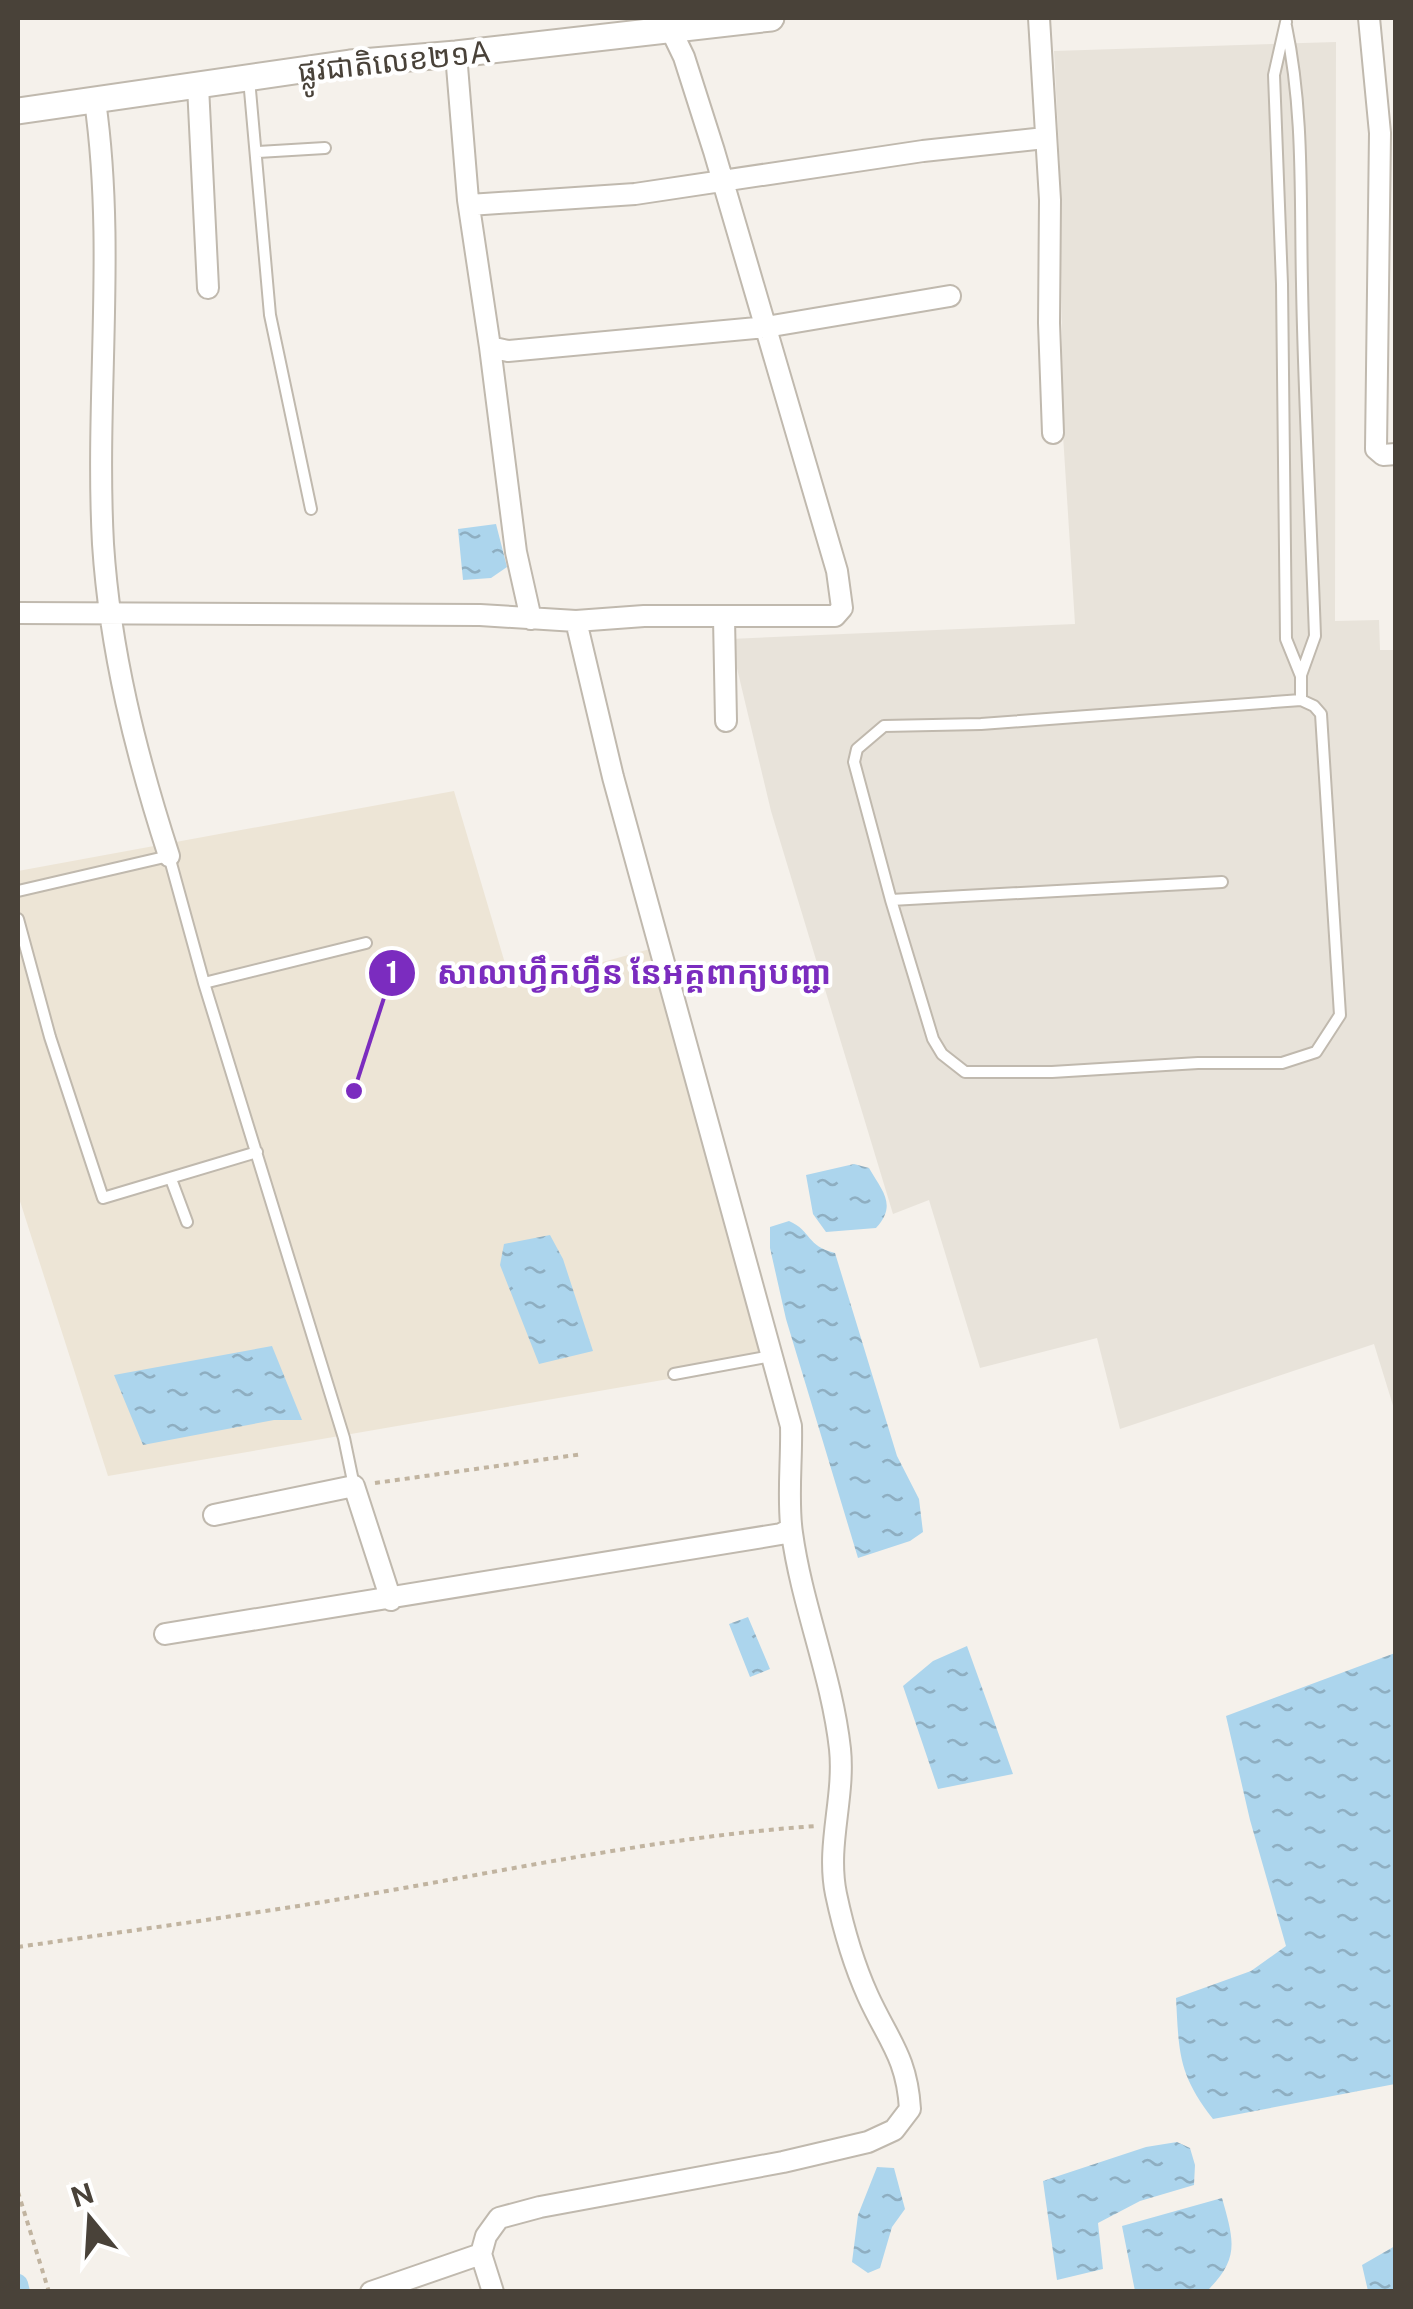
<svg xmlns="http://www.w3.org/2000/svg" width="1413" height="2309" font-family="'Public Sans','Noto Sans Khmer',sans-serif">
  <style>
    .residential { fill: #e8e3da }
    .education { fill: #ede5d6 }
    .water { fill: url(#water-ripples) }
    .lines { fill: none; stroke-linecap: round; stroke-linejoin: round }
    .canal { stroke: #acd5ed; stroke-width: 20 }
    .service-casing { stroke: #c0b9ae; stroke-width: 14 }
    .minor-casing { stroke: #c0b9ae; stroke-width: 24 }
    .tertiary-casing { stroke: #c0b9ae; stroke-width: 29 }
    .path { stroke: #c1b4a0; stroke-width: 4; stroke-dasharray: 5 5; stroke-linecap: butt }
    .service { stroke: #fff; stroke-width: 10 }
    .minor { stroke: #fff; stroke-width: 20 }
    .tertiary { stroke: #fff; stroke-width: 25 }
    .labels { text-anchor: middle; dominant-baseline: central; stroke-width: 8; stroke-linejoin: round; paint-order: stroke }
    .street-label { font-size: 30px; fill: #494239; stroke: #fff }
    .leader { fill: none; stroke: #7b2cbf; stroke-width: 4 }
    .callout-dot { fill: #7b2cbf; stroke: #fff; stroke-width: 4 }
    .mark-label { font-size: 30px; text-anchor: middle; font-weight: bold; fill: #fff }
    .callout-label { font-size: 32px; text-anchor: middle; font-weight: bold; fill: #7b2cbf; stroke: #fff; stroke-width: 8; stroke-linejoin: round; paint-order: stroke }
  </style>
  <defs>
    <pattern id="water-ripples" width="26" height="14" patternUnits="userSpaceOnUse" patternTransform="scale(2.5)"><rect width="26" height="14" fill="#acd5ed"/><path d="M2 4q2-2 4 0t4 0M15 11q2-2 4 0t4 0" fill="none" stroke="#8eaec1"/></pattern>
  </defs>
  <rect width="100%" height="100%" fill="#f5f1eb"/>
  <path class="residential" d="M 1336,42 L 1335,621 L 1379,620 L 1380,650 L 1396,650 L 1395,1412 L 1374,1344 L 1120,1429 L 1097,1338 L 980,1368 L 929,1200 L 893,1214 L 771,811 L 730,639 L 1075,624 L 1063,435 L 1060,170 L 1054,51 Z"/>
  <path class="education" d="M 454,791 L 512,987 L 650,949 L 767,1362 L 108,1476 L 18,1195 L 18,871 Z"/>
  <path class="water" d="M 496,524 L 507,567 L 491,578 L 463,580 L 458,529 Z
    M 854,1164 L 869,1168 C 883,1192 897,1205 876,1228 L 826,1232 L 813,1214 L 806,1175 Z
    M 789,1221 C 812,1231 806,1246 835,1253 L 897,1456 L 919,1499 L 923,1532 L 910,1541 L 858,1558 L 786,1319 L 770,1248 L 770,1227 Z
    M 550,1235 L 563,1259 L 593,1351 L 539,1364 L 500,1265 L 504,1244 Z
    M 272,1346 L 302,1420 L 274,1420 L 143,1445 L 114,1375 Z
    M 748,1617 L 770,1669 L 750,1677 L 729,1624 Z
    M 967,1646 L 1013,1774 L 938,1789 L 903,1686 L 933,1661 Z
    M 1395,1653 L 1395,2084 L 1213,2119 C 1178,2074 1179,2053 1176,1998 L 1251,1971 L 1286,1946 L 1250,1820 L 1226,1716 Z
    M 1177,2142 L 1190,2148 L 1195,2165 L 1194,2185 L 1140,2201 L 1098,2223 L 1103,2269 L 1057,2280 L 1043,2181 L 1146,2147 Z
    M 877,2167 L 894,2168 L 905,2209 L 892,2227 L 880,2268 L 868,2273 L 852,2262 L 858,2215 Z
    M 1222,2198 C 1234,2241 1240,2258 1207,2291 L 1135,2291 L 1122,2226 Z
    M 1395,2246 L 1395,2291 L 1368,2291 L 1362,2265 Z"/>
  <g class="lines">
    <path class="canal" d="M 18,2284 L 20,2292"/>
    <g class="service-casing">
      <path id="service" d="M 1286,22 L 1274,75 L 1282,284 L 1286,639 L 1301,676 L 1301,700 L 981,724 L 884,726 L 857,749 L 854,762 L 891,900 L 933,1039 L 942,1054 L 965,1072 L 1052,1072 L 1198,1063 L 1282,1063 L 1316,1052 L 1340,1015 L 1321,714 L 1314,706 L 1301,700
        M 1286,26 C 1304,111 1300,197 1302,284 C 1304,402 1311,519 1315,636 L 1301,675
        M 249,79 L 270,315 L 311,509
        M 258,152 L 325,148
        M 18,891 L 169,856 L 204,983 L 344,1438 L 354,1486
        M 891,900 L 1222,882
        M 18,919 L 50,1037 L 103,1198 L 257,1152
        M 204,983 L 366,943
        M 171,1179 L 187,1222
        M 674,1374 L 771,1356"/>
    </g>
    <g class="minor-casing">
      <path id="minor" d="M 1039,18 L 1050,200 L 1049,323 L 1053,433
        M 1369,18 L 1380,133 L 1376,449 L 1383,455 L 1396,454
        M 456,54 L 468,200 L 490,347 L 508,351 L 766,327 L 950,296
        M 198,86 L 208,288
        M 95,101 C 116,248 95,396 103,544 C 110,651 136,754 169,856
        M 469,205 L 635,194 L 923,151 L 1045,138
        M 490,347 L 516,552 L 531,619
        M 18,613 L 480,615 L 576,621 L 644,616 L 835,616 L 842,608 L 837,571 L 714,151 L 684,57 L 670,28
        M 724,618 L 726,721
        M 214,1515 L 354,1486 L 391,1600
        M 165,1634 L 781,1534 L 791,1529
        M 371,2292 L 481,2254
        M 493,2292 L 481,2254 L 486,2236 L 499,2218 L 540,2207 L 783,2162 L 868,2142 L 894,2130 L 910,2109 C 907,2057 888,2040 868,1996 C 854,1965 843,1927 836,1894 C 826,1845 845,1798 840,1749 C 832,1676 802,1606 792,1533 C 787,1500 792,1460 791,1426 L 613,777 L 576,621"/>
    </g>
    <g class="tertiary-casing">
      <path id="tertiary" d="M 18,111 L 350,63 L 456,54 L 771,18"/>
    </g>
    <path class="path" d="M 375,1483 L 583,1454
      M 18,1947 C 141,1929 264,1913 387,1891 C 529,1866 672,1836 816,1826
      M 18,2192 L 49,2292"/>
    <use href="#service" class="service"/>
    <use href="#minor" class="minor"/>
    <use href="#tertiary" class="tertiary"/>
  </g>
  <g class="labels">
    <g class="street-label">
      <text transform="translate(394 61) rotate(-6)">ផ្លូវជាតិលេខ២១A</text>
    </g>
  </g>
  <path class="leader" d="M354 1091L392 973"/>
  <g class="callout-dot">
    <circle cx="354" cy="1091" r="10"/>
    <circle cx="392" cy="973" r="25"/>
  </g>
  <g class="mark-label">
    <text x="392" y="983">1</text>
  </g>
  <g class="callout-label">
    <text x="634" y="984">សាលាហ្វឹកហ្វឺន នែអគ្គពាក្យបញ្ជា</text>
  </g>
  <rect width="1413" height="2309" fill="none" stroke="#494239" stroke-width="40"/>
  <g transform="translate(90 2219) rotate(342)" stroke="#ffffff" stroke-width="8" paint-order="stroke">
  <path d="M0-8L18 38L0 25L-18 38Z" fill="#494239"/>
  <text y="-15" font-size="28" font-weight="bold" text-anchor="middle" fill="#494239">N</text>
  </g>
</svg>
